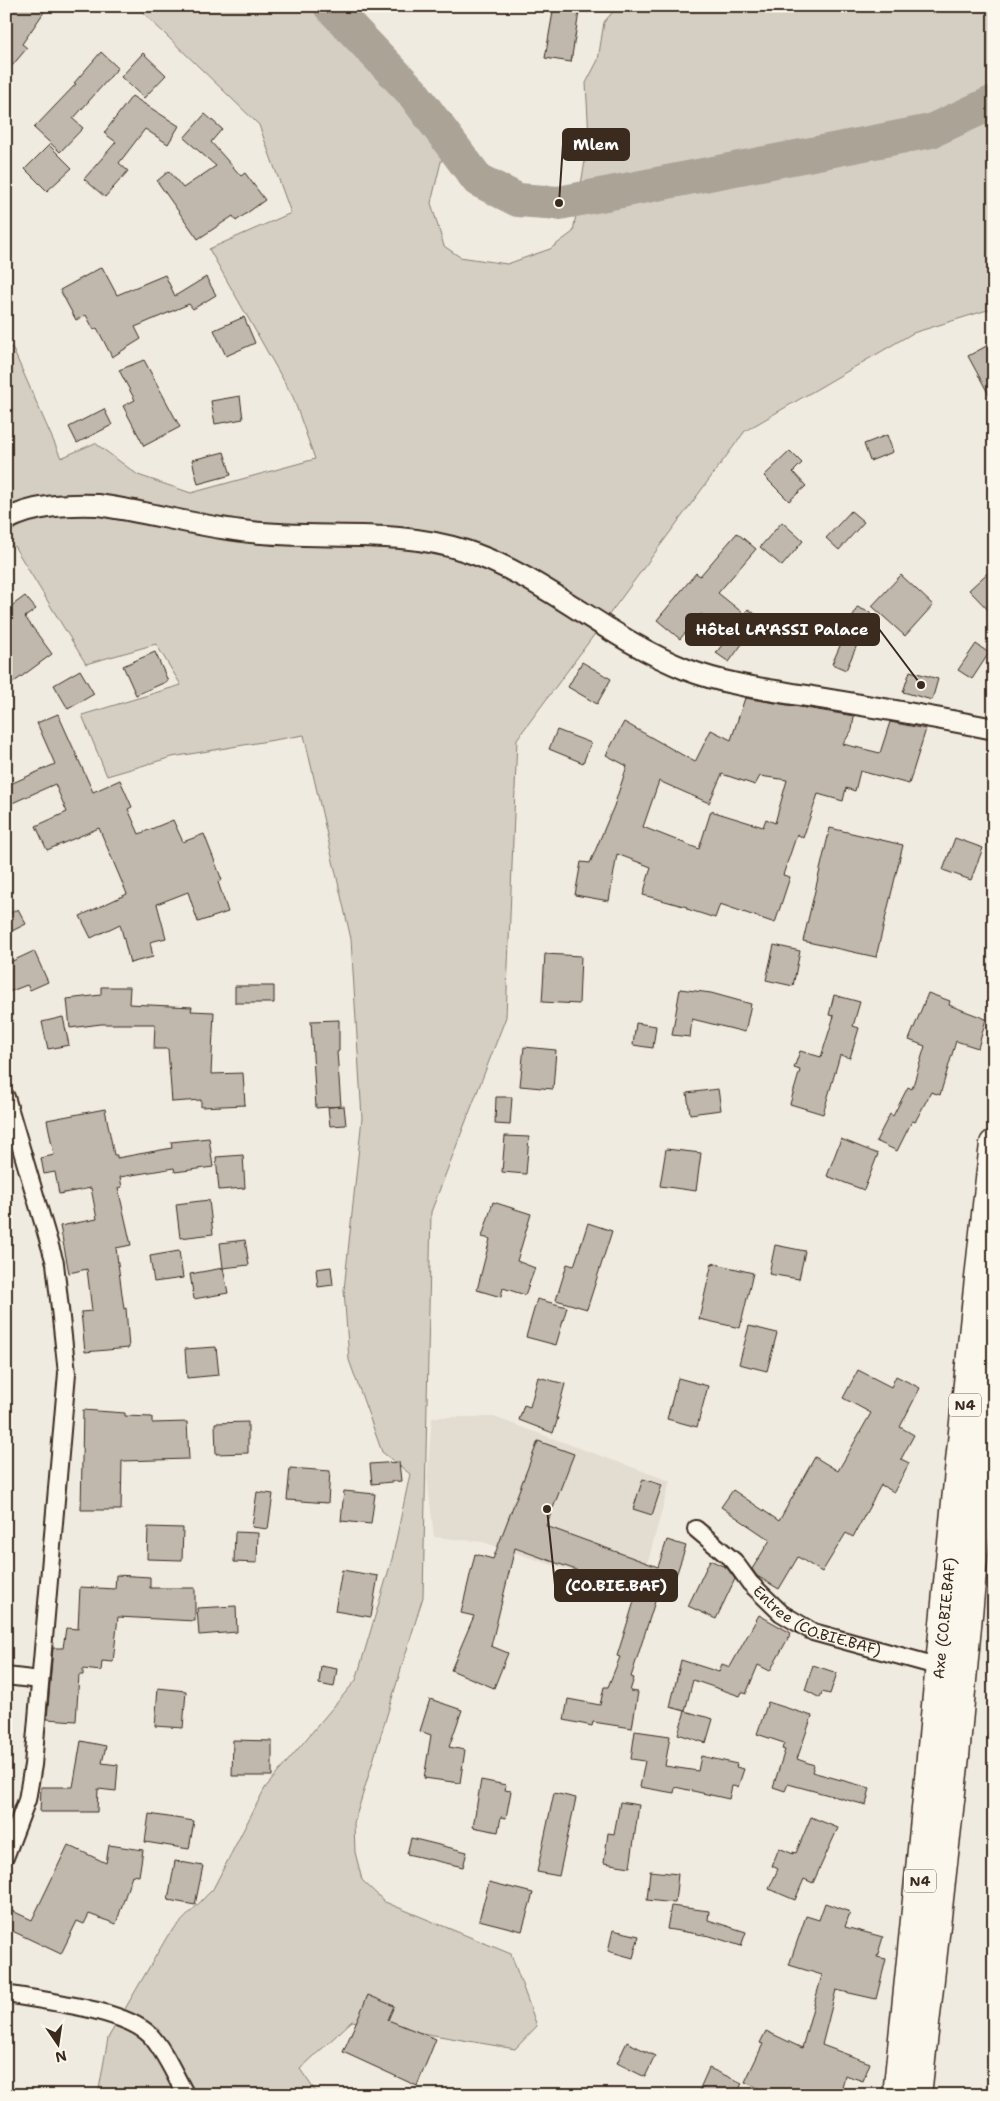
<svg xmlns="http://www.w3.org/2000/svg" width="1000" height="2101" font-family="'Shantell Sans',sans-serif">
  <style>
    .built { fill: #e2dcd1 }
    .green { fill: #d5cec3; stroke: #887c70 }
    .lines { fill: none; stroke-linecap: round; stroke-linejoin: round }
    .river { stroke: #aca397; stroke-width: 34 }
    .building { fill: #c0b8ad; stroke: #3b2a1e; fill-rule: evenodd }
    .minor-casing { stroke: #3b2a1e; stroke-width: 20 }
    .tertiary-casing { stroke: #3b2a1e; stroke-width: 24 }
    .trunk-casing { stroke: #3b2a1e; stroke-width: 31 }
    .minor { stroke: #fbf7ec; stroke-width: 16 }
    .tertiary { stroke: #fbf7ec; stroke-width: 20 }
    .trunk { stroke: #fbf7ec; stroke-width: 28 }
    .labels { text-anchor: middle; dominant-baseline: central; stroke-width: 4; stroke-linejoin: round; paint-order: stroke }
    .shield { fill: #fbf7ec; stroke: #75685c; stroke-width: 1 }
    .shield-label { font-size: 14px; font-weight: bold; fill: #3b2a1e }
    .street-label { font-size: 15px; fill: #3b2a1e; stroke: #fbf7ec }
    .leader { fill: none; stroke: #3b2a1e; stroke-width: 2 }
    .callout-dot { fill: #3b2a1e; stroke: #fbf7ec; stroke-width: 2 }
    .callout { fill: #3b2a1e; stroke: #3b2a1e; stroke-width: 2 }
    .callout-label { font-size: 16px; text-anchor: middle; font-weight: bold; fill: #fff }
  </style>
  <rect width="100%" height="100%" fill="#f0ebe0"/>
  <filter id="ink" filterUnits="userSpaceOnUse"><feTurbulence type="fractalNoise" baseFrequency=".02" numOctaves="2"/><feDisplacementMap in="SourceGraphic" scale="10" xChannelSelector="R" yChannelSelector="G"/><feConvolveMatrix kernelMatrix="1 2 1 2 8 2 1 2 1" color-interpolation-filters="sRGB"/></filter>
  <g filter="url(#ink)">
    <path class="built" d="M 432,1417 L 494,1417 L 670,1481 L 639,1594 L 483,1542 L 434,1537 L 427,1477 Z"/>
    <path class="green" d="M 136,6 L 304,6 L 348,24 L 452,116 L 431,203 L 444,246 L 460,257 L 507,264 L 550,249 L 573,232 L 589,137 L 586,83 L 598,60 L 604,22 L 618,6 L 994,6 L 994,308 L 913,333 L 745,431 L 517,739 L 506,1017 L 431,1212 L 423,1597 L 354,1823 L 355,1852 L 362,1880 L 385,1902 L 511,1954 L 537,2026 L 515,2049 L 352,2021 L 300,2069 L 318,2095 L 98,2095 L 108,2038 L 168,1935 L 213,1889 L 265,1788 L 356,1680 L 392,1559 L 410,1474 L 382,1452 L 349,1360 L 344,1290 L 362,1118 L 351,939 L 304,735 L 172,757 L 107,776 L 82,715 L 181,685 L 156,644 L 86,664 L 14,546 L 6,547 L 6,349 L 12,347 L 61,458 L 95,443 L 138,475 L 191,493 L 315,459 L 293,397 L 209,249 L 291,213 L 259,125 Z"/>
    <g class="lines">
      <path class="river" d="M 330,6 L 413,93 L 478,180 L 518,200 L 559,203 L 931,131 L 994,102"/>
    </g>
    <path class="building" d="M 6,6 L 36,6 L 44,12 L 22,44 L 27,48 L 6,73 Z
      M 554,6 L 580,6 L 571,62 L 545,58 Z
      M 101,52 L 118,68 L 73,119 L 83,128 L 60,152 L 34,128 L 76,84 L 74,83 Z
      M 143,53 L 166,75 L 144,98 L 121,77 Z
      M 132,96 L 179,126 L 168,144 L 145,129 L 119,163 L 128,171 L 105,197 L 84,179 L 116,142 L 104,133 Z
      M 205,114 L 222,129 L 211,142 L 241,176 L 245,173 L 265,200 L 236,221 L 233,216 L 198,239 L 157,181 L 169,171 L 183,188 L 216,166 L 184,138 Z
      M 49,145 L 72,168 L 47,191 L 25,169 Z
      M 102,267 L 117,295 L 165,275 L 175,296 L 206,277 L 216,295 L 193,309 L 189,304 L 135,327 L 141,339 L 112,357 L 97,328 L 94,330 L 86,315 L 76,320 L 60,290 Z
      M 244,317 L 255,343 L 226,356 L 214,330 Z
      M 994,342 L 994,404 L 968,356 Z
      M 144,360 L 180,427 L 144,446 L 123,406 L 135,400 L 119,370 Z
      M 240,396 L 243,419 L 215,424 L 211,401 Z
      M 104,409 L 112,425 L 77,443 L 69,427 Z
      M 887,435 L 893,452 L 870,461 L 864,444 Z
      M 790,451 L 802,463 L 793,472 L 806,486 L 789,501 L 764,476 Z
      M 224,452 L 231,475 L 198,484 L 192,460 Z
      M 851,511 L 864,522 L 839,550 L 826,538 Z
      M 782,522 L 803,541 L 782,566 L 760,547 Z
      M 737,533 L 756,549 L 718,593 L 744,614 L 748,609 L 761,618 L 729,662 L 716,653 L 728,637 L 701,614 L 680,639 L 657,620 L 696,573 L 700,576 Z
      M 994,567 L 994,616 L 969,590 Z
      M 901,575 L 933,605 L 905,636 L 872,606 Z
      M 25,596 L 36,609 L 25,617 L 52,654 L 6,688 L 6,610 Z
      M 857,607 L 871,613 L 846,670 L 832,664 Z
      M 976,644 L 989,653 L 972,679 L 958,670 Z
      M 155,652 L 168,681 L 136,695 L 123,666 Z
      M 582,662 L 611,679 L 597,704 L 568,687 Z
      M 80,670 L 94,694 L 68,709 L 54,685 Z
      M 910,671 L 938,679 L 932,700 L 903,692 Z
      M 745,698 L 854,716 L 852,730 L 843,744 L 880,753 L 890,722 L 926,729 L 909,784 L 860,771 L 855,791 L 846,788 L 843,801 L 818,794 L 803,838 L 797,834 L 783,875 L 790,877 L 775,923 L 720,904 L 715,918 L 687,909 L 687,907 L 643,895 L 651,867 L 617,854 L 609,901 L 575,895 L 581,862 L 590,863 L 614,806 L 627,766 L 606,755 L 624,722 L 695,762 L 711,730 L 731,740 ZM 722,774 L 755,785 L 760,776 L 787,780 L 775,823 L 766,819 L 763,827 L 711,811 L 699,849 L 643,827 L 659,781 L 709,803 Z
      M 58,714 L 93,792 L 120,780 L 132,807 L 128,809 L 139,834 L 173,820 L 183,842 L 204,834 L 222,880 L 218,882 L 228,912 L 198,922 L 188,892 L 157,904 L 166,938 L 150,942 L 153,957 L 130,963 L 120,924 L 91,938 L 80,916 L 127,894 L 99,828 L 47,850 L 36,826 L 67,812 L 55,784 L 10,804 L 6,796 L 6,786 L 55,764 L 37,723 Z
      M 557,730 L 591,743 L 583,763 L 549,749 Z
      M 830,828 L 903,845 L 876,957 L 803,941 Z
      M 955,838 L 983,848 L 971,880 L 943,870 Z
      M 18,909 L 26,924 L 6,934 L 6,916 Z
      M 774,945 L 800,951 L 793,986 L 766,980 Z
      M 34,951 L 48,982 L 30,990 L 27,985 L 6,993 L 6,964 Z
      M 545,954 L 581,956 L 579,1004 L 542,1002 Z
      M 235,986 L 274,986 L 274,1003 L 235,1003 Z
      M 101,987 L 130,987 L 129,1004 L 192,1007 L 191,1011 L 214,1012 L 211,1074 L 243,1073 L 245,1105 L 201,1107 L 201,1100 L 172,1102 L 168,1049 L 154,1049 L 155,1024 L 101,1024 L 70,1028 L 67,999 L 101,995 Z
      M 680,989 L 711,993 L 751,1004 L 745,1032 L 692,1019 L 690,1037 L 672,1035 Z
      M 928,993 L 950,1001 L 949,1005 L 986,1019 L 978,1048 L 956,1041 L 940,1095 L 931,1092 L 915,1122 L 912,1121 L 897,1151 L 876,1141 L 890,1114 L 893,1116 L 908,1087 L 912,1089 L 925,1046 L 909,1040 Z
      M 834,995 L 860,1002 L 853,1026 L 859,1028 L 850,1058 L 840,1055 L 823,1114 L 790,1104 L 800,1070 L 794,1068 L 800,1051 L 821,1057 L 834,1016 L 829,1015 Z
      M 63,1017 L 69,1045 L 48,1049 L 42,1022 Z
      M 339,1020 L 339,1051 L 337,1052 L 341,1106 L 316,1108 L 311,1021 Z
      M 636,1023 L 656,1026 L 653,1048 L 633,1045 Z
      M 524,1047 L 556,1050 L 553,1089 L 520,1086 Z
      M 718,1089 L 721,1110 L 690,1114 L 687,1093 Z
      M 496,1097 L 512,1097 L 510,1125 L 495,1124 Z
      M 344,1106 L 346,1125 L 330,1126 L 328,1107 Z
      M 105,1109 L 114,1155 L 117,1155 L 117,1158 L 172,1148 L 171,1142 L 209,1138 L 213,1167 L 175,1172 L 174,1168 L 120,1177 L 122,1187 L 118,1188 L 131,1245 L 116,1248 L 124,1309 L 126,1308 L 129,1348 L 85,1352 L 81,1312 L 92,1311 L 87,1269 L 69,1273 L 60,1226 L 97,1219 L 91,1188 L 59,1194 L 55,1172 L 44,1174 L 41,1158 L 54,1155 L 47,1120 Z
      M 505,1136 L 529,1137 L 526,1174 L 502,1172 Z
      M 841,1139 L 878,1154 L 864,1190 L 827,1176 Z
      M 666,1149 L 701,1153 L 696,1191 L 660,1186 Z
      M 243,1155 L 245,1188 L 219,1190 L 216,1157 Z
      M 209,1200 L 213,1234 L 180,1238 L 176,1204 Z
      M 493,1202 L 531,1214 L 517,1261 L 535,1268 L 525,1295 L 503,1288 L 501,1297 L 477,1290 L 490,1239 L 482,1237 Z
      M 588,1223 L 612,1231 L 587,1309 L 556,1300 L 567,1264 L 574,1266 Z
      M 245,1240 L 249,1265 L 223,1268 L 220,1243 Z
      M 775,1245 L 805,1251 L 799,1279 L 769,1274 Z
      M 179,1251 L 183,1278 L 154,1282 L 150,1256 Z
      M 712,1263 L 753,1273 L 740,1328 L 699,1319 Z
      M 331,1267 L 333,1285 L 318,1287 L 316,1269 Z
      M 223,1268 L 228,1293 L 194,1299 L 190,1274 Z
      M 537,1299 L 567,1307 L 556,1345 L 526,1337 Z
      M 749,1326 L 777,1333 L 767,1371 L 739,1364 Z
      M 216,1347 L 219,1375 L 187,1378 L 185,1349 Z
      M 858,1370 L 891,1387 L 896,1376 L 920,1388 L 900,1427 L 914,1435 L 901,1459 L 909,1463 L 894,1492 L 881,1485 L 853,1537 L 846,1533 L 822,1572 L 798,1557 L 779,1589 L 757,1576 L 752,1569 L 770,1540 L 721,1507 L 733,1490 L 779,1521 L 815,1457 L 838,1471 L 871,1413 L 843,1398 Z
      M 538,1377 L 565,1384 L 556,1418 L 558,1418 L 553,1433 L 519,1420 L 524,1405 L 530,1407 Z
      M 678,1378 L 708,1386 L 697,1427 L 667,1419 Z
      M 83,1410 L 125,1413 L 125,1416 L 152,1417 L 152,1423 L 187,1422 L 189,1459 L 122,1461 L 121,1510 L 81,1510 Z
      M 248,1422 L 248,1453 L 216,1454 L 215,1423 Z
      M 538,1441 L 574,1454 L 546,1526 L 658,1567 L 667,1540 L 686,1546 L 669,1596 L 658,1592 L 631,1677 L 634,1678 L 630,1691 L 638,1692 L 632,1728 L 593,1722 L 592,1726 L 564,1720 L 568,1699 L 600,1705 L 604,1687 L 608,1687 L 620,1657 L 617,1656 L 637,1592 L 515,1548 L 491,1646 L 508,1653 L 494,1688 L 451,1670 L 474,1616 L 461,1613 L 475,1554 L 493,1559 Z
      M 399,1462 L 401,1481 L 372,1484 L 370,1464 Z
      M 290,1468 L 330,1471 L 328,1503 L 287,1500 Z
      M 643,1479 L 662,1485 L 652,1515 L 633,1509 Z
      M 344,1491 L 375,1494 L 371,1524 L 341,1521 Z
      M 257,1492 L 273,1494 L 268,1529 L 252,1527 Z
      M 148,1527 L 183,1528 L 182,1560 L 147,1559 Z
      M 235,1532 L 258,1533 L 257,1563 L 234,1562 Z
      M 710,1560 L 727,1568 L 735,1579 L 716,1619 L 688,1606 Z
      M 342,1570 L 378,1576 L 371,1617 L 335,1611 Z
      M 116,1575 L 150,1577 L 150,1588 L 195,1588 L 195,1621 L 118,1617 L 113,1662 L 102,1661 L 101,1671 L 83,1669 L 83,1675 L 79,1675 L 76,1721 L 47,1719 L 53,1648 L 63,1648 L 66,1628 L 78,1629 L 80,1587 L 115,1589 Z
      M 236,1606 L 237,1632 L 199,1635 L 197,1608 Z
      M 759,1615 L 791,1633 L 770,1671 L 758,1665 L 746,1694 L 742,1692 L 740,1696 L 693,1680 L 685,1711 L 670,1707 L 681,1660 L 719,1672 L 722,1664 L 730,1667 Z
      M 813,1665 L 837,1673 L 830,1694 L 822,1692 L 820,1698 L 805,1690 Z
      M 321,1666 L 337,1669 L 334,1687 L 319,1684 Z
      M 158,1688 L 186,1691 L 183,1728 L 155,1726 Z
      M 430,1699 L 462,1710 L 449,1747 L 465,1750 L 460,1783 L 424,1778 L 431,1735 L 420,1731 Z
      M 768,1702 L 812,1716 L 797,1759 L 814,1765 L 812,1772 L 870,1788 L 866,1805 L 788,1784 L 785,1791 L 773,1787 L 785,1750 L 782,1749 L 784,1743 L 757,1734 Z
      M 685,1711 L 713,1719 L 706,1743 L 678,1734 Z
      M 635,1731 L 670,1736 L 665,1766 L 698,1771 L 701,1756 L 737,1764 L 736,1767 L 744,1769 L 738,1787 L 732,1786 L 729,1799 L 675,1787 L 674,1793 L 640,1787 L 645,1761 L 631,1759 Z
      M 233,1740 L 272,1741 L 272,1776 L 232,1776 Z
      M 81,1741 L 106,1746 L 102,1763 L 118,1765 L 116,1791 L 98,1789 L 97,1812 L 40,1812 L 41,1787 L 73,1787 Z
      M 481,1780 L 506,1785 L 505,1790 L 511,1791 L 506,1818 L 501,1817 L 498,1832 L 473,1827 Z
      M 554,1793 L 576,1798 L 559,1876 L 537,1872 Z
      M 620,1802 L 639,1805 L 630,1867 L 604,1863 L 608,1833 L 614,1834 Z
      M 149,1814 L 194,1821 L 189,1849 L 145,1842 Z
      M 811,1817 L 838,1828 L 813,1883 L 804,1879 L 795,1900 L 769,1889 L 778,1869 L 772,1866 L 779,1848 L 793,1854 L 793,1852 L 796,1853 Z
      M 411,1838 L 467,1852 L 463,1867 L 407,1854 Z
      M 68,1845 L 106,1863 L 109,1845 L 143,1850 L 139,1876 L 132,1875 L 116,1924 L 89,1914 L 84,1924 L 77,1921 L 61,1954 L 6,1928 L 6,1908 L 32,1920 Z
      M 175,1861 L 203,1866 L 195,1905 L 168,1900 Z
      M 650,1871 L 678,1874 L 675,1903 L 647,1900 Z
      M 489,1882 L 533,1893 L 522,1931 L 479,1920 Z
      M 825,1903 L 850,1912 L 845,1927 L 883,1937 L 877,1957 L 886,1959 L 876,1999 L 836,1990 L 822,2045 L 870,2063 L 863,2081 L 845,2075 L 840,2095 L 773,2095 L 745,2082 L 763,2044 L 760,2043 L 766,2031 L 802,2048 L 822,1975 L 789,1965 L 806,1916 L 819,1920 Z
      M 671,1906 L 709,1911 L 708,1920 L 746,1932 L 741,1946 L 710,1936 L 667,1929 Z
      M 613,1930 L 639,1936 L 633,1958 L 608,1951 Z
      M 368,1995 L 394,2006 L 388,2020 L 436,2039 L 417,2086 L 343,2052 Z
      M 627,2042 L 655,2056 L 645,2077 L 617,2063 Z
      M 709,2068 L 742,2083 L 737,2095 L 697,2095 Z"/>
    <g class="lines">
      <g class="minor-casing">
        <g id="minor">
          <path d="M 6,1097 L 55,1263 L 67,1373 L 33,1765 L 27,1800 L 6,1855"/>
          <path id="s1" d="M 696,1529 L 734,1561 L 750,1583 L 781,1613 L 813,1632 L 948,1669"/>
          <path d="M 6,1676 L 40,1680"/>
          <path d="M 6,1994 C 44,2001 123,2009 150,2035 C 165,2051 175,2076 186,2095"/>
        </g>
      </g>
      <g class="tertiary-casing">
        <path id="tertiary" d="M 6,520 C 33,505 68,504 98,505 C 149,512 199,527 251,532 C 322,540 397,528 466,551 C 545,577 607,638 685,669 C 726,685 770,690 813,697 C 874,707 934,717 994,729"/>
      </g>
      <g class="trunk-casing">
        <g id="trunk">
          <path id="s2" d="M 897,2095 C 931,1778 957,1460 994,1144"/>
          <path d="M 917,2095 L 955,1756 L 994,1333"/>
        </g>
      </g>
      <use href="#minor" class="minor"/>
      <use href="#tertiary" class="tertiary"/>
      <use href="#trunk" class="trunk"/>
    </g>
  </g>
  <g class="labels">
    <g class="shield">
      <rect x="949" y="1393.5" width="32" height="23" rx="4"/>
      <rect x="904" y="1869.5" width="32" height="23" rx="4"/>
    </g>
    <g class="shield-label">
      <text x="965" y="1405">N4</text>
      <text x="920" y="1881">N4</text>
    </g>
    <g class="street-label">
      <text stroke="none"><textPath href="#s1" startOffset="156">Entree (CO.BIE.BAF)</textPath></text>
      <text stroke="none"><textPath href="#s2" startOffset="479">Axe (CO.BIE.BAF)</textPath></text>
    </g>
  </g>
  <path class="leader" d="M559 203L563 144M921 685L879 629M547 1509L555 1585"/>
  <g class="callout-dot">
    <circle cx="559" cy="203" r="5"/>
    <circle cx="921" cy="685" r="5"/>
    <circle cx="547" cy="1509" r="5"/>
  </g>
  <g class="callout">
    <rect x="563" y="129" width="66" height="31" rx="5"/>
    <rect x="686" y="614" width="193" height="31" rx="5"/>
    <rect x="555" y="1570" width="122" height="31" rx="5"/>
  </g>
  <g class="callout-label">
    <text x="596" y="150">Mlem</text>
    <text x="782" y="635">Hôtel LA'ASSI Palace</text>
    <text x="616" y="1591">(CO.BIE.BAF)</text>
  </g>
  <rect width="1000" height="2101" fill="none" stroke="#fbf7ec" stroke-width="25"/>
  <rect x="12" y="12" width="975" height="2076" fill="none" stroke="#3b2a1e" stroke-width="2" filter="url(#ink)"/>
  <g transform="translate(58 2044) rotate(167)" stroke="#fbf7ec" stroke-width="4" paint-order="stroke">
  <path d="M0-4L9 19L0 12L-9 19Z" fill="#3b2a1e"/>
  <text y="-8" font-size="14" font-weight="bold" text-anchor="middle" fill="#3b2a1e">N</text>
  </g>
</svg>
